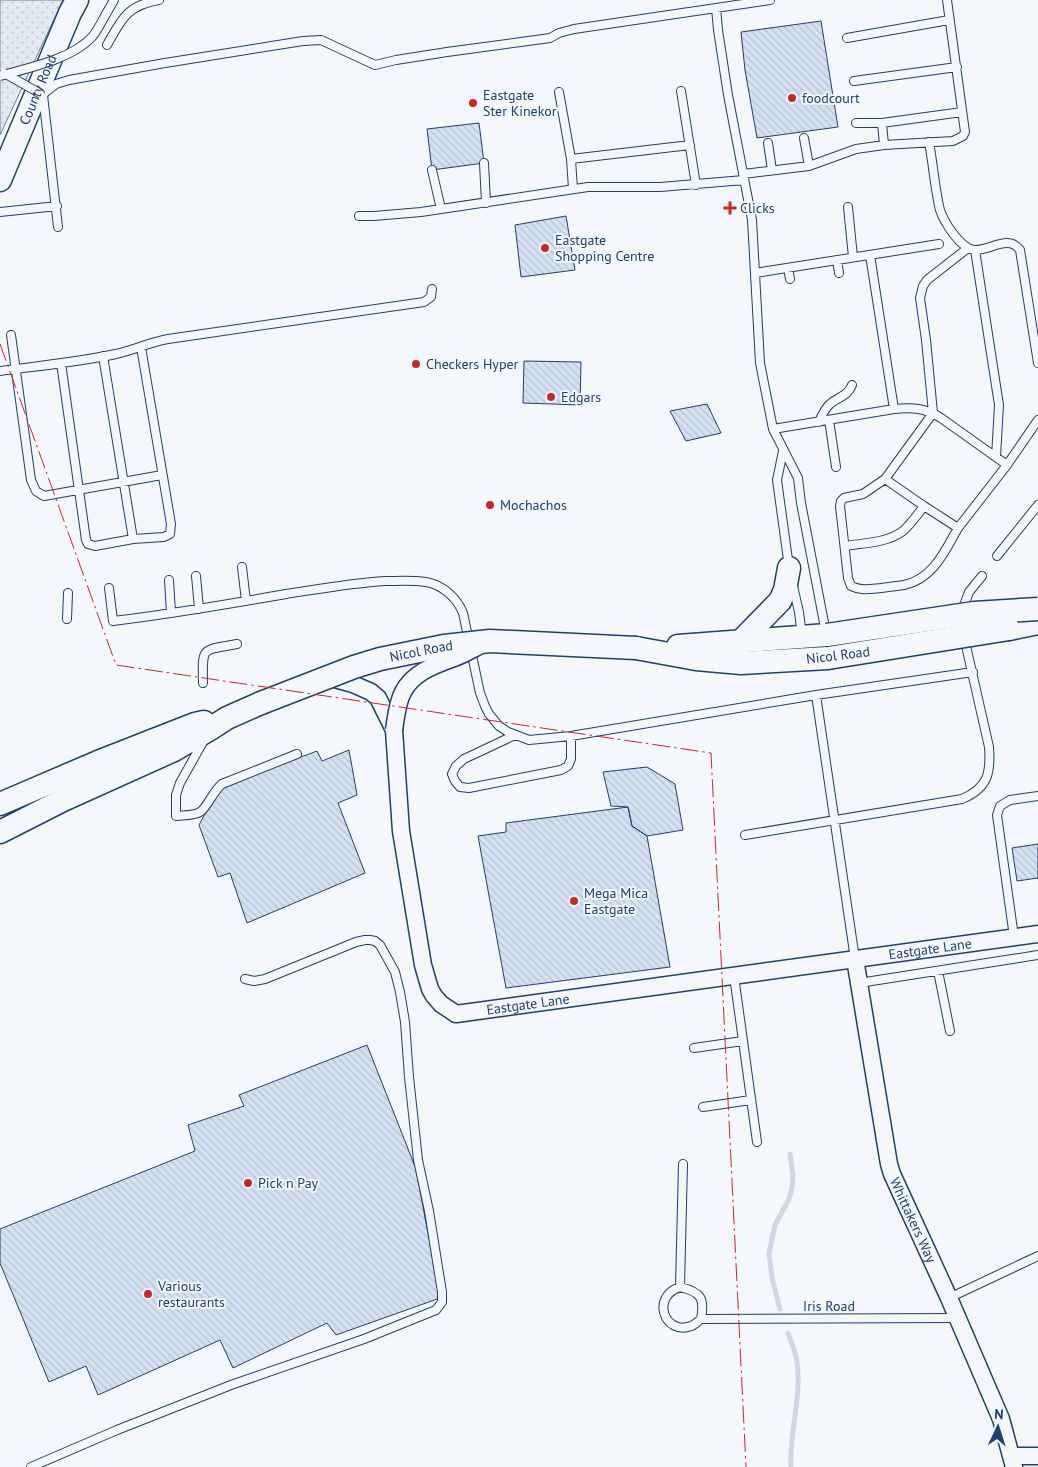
<svg xmlns="http://www.w3.org/2000/svg" width="1038" height="1467" font-family="'PT Sans',sans-serif">
  <style>
    .park { fill: url(#park-dots); stroke: #687fa3 }
    .lines { fill: none; stroke-linecap: round; stroke-linejoin: round }
    .stream { stroke: #cfd7e4; stroke-width: 5 }
    .building { fill: url(#building-back-hatch); stroke: #1d3f73 }
    .lane-casing { stroke: #1d3f73; stroke-width: 10 }
    .street-casing { stroke: #1d3f73; stroke-width: 19 }
    .secondary-casing { stroke: #1d3f73; stroke-width: 25 }
    .lane { stroke: #f4f7fb; stroke-width: 8 }
    .street { stroke: #f4f7fb; stroke-width: 16 }
    .secondary { stroke: #f4f7fb; stroke-width: 22 }
    .lane-bridge-casing { stroke: #1d3f73; stroke-width: 10; stroke-linecap: butt }
    .street-bridge-casing { stroke: #1d3f73; stroke-width: 19; stroke-linecap: butt }
    .secondary-bridge-casing { stroke: #1d3f73; stroke-width: 25; stroke-linecap: butt }
    .lane-bridge { stroke: #f4f7fb; stroke-width: 8 }
    .street-bridge { stroke: #f4f7fb; stroke-width: 16 }
    .secondary-bridge { stroke: #f4f7fb; stroke-width: 22 }
    .power { stroke: #c62828; stroke-width: 1; stroke-dasharray: 18 4 2.5 4; stroke-linecap: butt }
    .poi-dot { fill: #c62828; stroke: #f4f7fb; stroke-width: 2 }
    .labels { text-anchor: middle; dominant-baseline: central; stroke-width: 4; stroke-linejoin: round; paint-order: stroke }
    .street-label { font-size: 14px; fill: #1d3f73; stroke: #f4f7fb }
    .poi-label { font-size: 14px; fill: #1d3f73; stroke: #f4f7fb; text-anchor: start }
  </style>
  <defs>
    <pattern id="park-dots" width="8" height="8" patternUnits="userSpaceOnUse" patternTransform="scale(1.25)"><rect width="8" height="8" fill="#e3e9f0"/><path d="M2 2h.1M6 6h.1" fill="none" stroke="#c2c9d1" stroke-width="1.8" stroke-linecap="round"/></pattern>
    <pattern id="building-back-hatch" width="6" height="6" patternUnits="userSpaceOnUse" patternTransform="scale(1.25)"><rect width="6" height="6" fill="#d5e0f0"/><path d="M-1 5l2 2M0 0l6 6M5-1l2 2" fill="none" stroke="#b6c1d1"/></pattern>
  </defs>
  <rect width="100%" height="100%" fill="#f4f7fb"/>
  <path class="park" d="M 0,0 L 63,0 L 0,135 Z"/>
  <g class="lines">
    <path class="stream" d="M 780,1309 L 772,1278 L 769,1253 L 775,1225 L 789,1199 L 792,1188 L 793,1176 L 790,1154
      M 788,1333 C 791,1342 796,1353 797,1362 C 802,1397 789,1432 791,1467"/>
  </g>
  <path class="building" d="M 821,21 L 838,127 L 757,138 L 745,70 L 741,32 Z
    M 479,123 L 484,163 L 432,170 L 427,129 Z
    M 566,216 L 575,270 L 521,277 L 515,225 Z
    M 524,361 L 581,362 L 580,405 L 523,403 Z
    M 707,404 L 721,433 L 686,441 L 670,411 Z
    M 349,750 L 357,795 L 338,803 L 365,873 L 247,923 L 230,873 L 218,877 L 199,825 L 219,788 L 317,751 L 322,761 Z
    M 647,767 L 675,784 L 683,830 L 647,836 L 632,826 L 628,807 L 611,806 L 603,772 Z
    M 628,807 L 632,826 L 647,836 L 670,967 L 506,988 L 478,836 L 506,832 L 506,823 Z
    M 1038,844 L 1038,878 L 1017,881 L 1012,848 Z
    M 367,1045 L 416,1169 L 440,1298 L 336,1335 L 327,1323 L 233,1368 L 220,1340 L 98,1395 L 86,1366 L 49,1382 L 0,1263 L 0,1229 L 195,1151 L 188,1125 L 244,1106 L 239,1095 Z"/>
  <g class="lines">
    <g class="lane-casing">
      <path id="lane" d="M 716,8 L 718,30 L 728,95 L 752,220 L 760,363 L 773,429 L 798,478 L 801,503 L 826,633
        M 106,14 L 114,0
        M 847,38 L 949,20
        M 107,45 C 121,20 127,5 159,0
        M 854,81 L 957,67
        M 681,91 L 696,185
        M 559,92 L 571,159 L 690,145
        M 43,94 L 56,84 L 69,80 L 165,63 L 303,41 L 321,40 L 375,65 L 396,60 L 447,52 L 550,38 L 559,33 L 574,29 L 770,0
        M 43,95 L 58,227
        M 856,123 L 882,123 L 962,112
        M 882,123 L 884,145
        M 804,138 L 809,166
        M 929,142 C 933,163 935,190 940,210 C 944,222 960,248 974,250 C 990,251 1008,234 1020,250 L 1038,363
        M 768,143 L 772,170
        M 571,159 L 573,189
        M 484,163 L 486,203
        M 432,170 L 441,209
        M 743,174 L 809,166 L 856,149 L 884,145 L 953,141 L 963,136 L 965,132 L 947,0
        M 848,207 L 853,257
        M 0,212 L 57,206
        M 359,216 L 374,216 L 421,212 L 588,187 L 660,187 L 744,180
        M 975,250 L 999,405 L 996,457
        M 870,255 L 894,409
        M 837,260 L 839,273
        M 788,268 L 790,279
        M 755,273 L 939,244
        M 11,335 L 31,480 L 36,491 L 44,496 L 162,475
        M 61,363 L 86,540 L 88,544 L 95,546 L 133,539 L 103,356
        M 0,371 C 39,366 78,362 116,354 C 134,350 150,342 168,339 L 424,302 L 431,297 L 432,289
        M 829,420 L 836,467
        M 819,422 C 822,415 825,408 830,404 C 838,397 848,396 852,385
        M 773,429 L 894,409 C 912,407 926,408 941,418 L 1007,465
        M 783,451 L 777,480 L 789,567
        M 885,479 L 924,506 L 958,528 L 1007,465 L 1038,420
        M 958,528 C 945,551 933,579 904,585 C 896,586 888,587 881,588 C 870,589 861,591 851,586 L 848,578 L 840,506 L 841,501 L 844,498 L 863,494 L 885,479 L 933,413 L 926,340 L 920,298 L 923,286 L 927,280 L 968,248
        M 133,539 L 164,537 L 170,534 L 171,524 L 141,347
        M 845,546 C 864,543 887,543 903,531 C 911,524 917,515 924,506
        M 997,556 L 1038,505
        M 242,567 L 246,601
        M 196,576 L 199,609
        M 169,580 L 171,613
        M 793,586 L 799,612 L 802,636
        M 109,588 L 113,621 C 171,614 229,604 286,594 C 319,589 352,583 385,581 C 398,581 413,580 426,582 C 443,585 457,598 463,613 L 480,693 L 485,706 L 489,714 L 499,726 L 508,732 L 529,740 L 571,736 L 816,695 L 973,672
        M 962,611 L 969,592 L 982,576
        M 67,619 L 68,593
        M 203,683 C 202,645 202,651 237,644
        M 816,695 L 855,959
        M 515,735 L 464,759 L 456,766 L 452,774 L 455,781 L 460,787 L 469,788 L 561,770 L 568,766 L 571,759 L 571,736
        M 204,740 L 180,783 L 176,795 L 176,816 C 183,815 194,816 200,812 C 207,808 213,791 222,784 L 297,754
        M 745,835 L 962,799 C 988,788 991,773 989,747 L 964,637
        M 1014,937 L 997,815 L 1000,806 L 1010,800 L 1038,796
        M 938,971 L 950,1031
        M 734,976 L 757,1142
        M 859,983 L 1038,955
        M 694,1048 L 743,1041
        M 703,1107 L 751,1100
        M 680,1287 C 701,1292 705,1298 701,1319 C 698,1321 695,1325 691,1326 C 665,1336 650,1297 680,1287 Z
        M 680,1287 L 683,1164
        M 949,1298 L 1038,1256
        M 701,1319 L 957,1318
        M 31,1467 L 117,1430 L 231,1385 L 364,1339 L 436,1310 L 442,1302 L 442,1292 L 429,1211 L 418,1160 L 409,1077 L 405,1022 L 400,992 L 395,972 L 380,945 L 375,941 L 370,940 L 365,940 L 356,942 L 265,979 L 254,981 L 245,979"/>
    </g>
    <g class="street-casing">
      <g id="street">
        <path id="s1" d="M 328,677 L 353,684 L 371,692 L 378,698 L 394,730 L 401,831 L 423,965 L 430,989 L 434,996 L 441,1004 L 456,1014 L 1038,934"/>
        <path id="s2" d="M 855,959 L 889,1164 L 892,1174 L 949,1298 L 1001,1419 L 1014,1467"/>
        <path d="M 1012,1456 L 1038,1456"/>
      </g>
    </g>
    <g class="secondary-casing">
      <g id="secondary">
        <path id="s3" d="M 0,180 L 70,13 L 77,0"/>
        <path d="M 1009,629 L 1038,623"/>
        <path d="M 741,641 L 780,601 L 785,590 L 789,568"/>
        <path d="M 678,646 L 827,635"/>
        <path d="M 636,648 L 696,659 L 741,663 L 828,658"/>
        <path d="M 0,804 L 98,762 L 195,724 L 204,722"/>
        <path d="M 0,832 L 63,800 L 174,750 L 210,729 L 227,718 L 261,703"/>
      </g>
    </g>
    <use href="#lane" class="lane"/>
    <use href="#street" class="street"/>
    <use href="#secondary" class="secondary"/>
    <g class="lane-bridge-casing">
      <path id="lane-bridge" d="M 4,73 L 41,94
        M 0,76 C 28,68 72,59 92,37 C 98,30 102,21 106,14"/>
    </g>
    <g class="street-bridge-casing">
      <path id="street-bridge" d="M 394,730 C 396,718 397,703 403,692 C 413,672 435,665 454,658 C 463,655 471,650 479,646"/>
    </g>
    <g class="secondary-bridge-casing">
      <g id="secondary-bridge">
        <path d="M 827,635 L 974,613 L 1038,609"/>
        <path d="M 828,658 L 1009,629"/>
        <path id="s4" d="M 261,703 L 354,667 L 380,659 L 444,646 L 490,641 L 636,648"/>
      </g>
    </g>
    <use href="#lane-bridge" class="lane-bridge"/>
    <use href="#street-bridge" class="street-bridge"/>
    <use href="#secondary-bridge" class="secondary-bridge"/>
    <path class="power" d="M 0,344 L 116,665 L 711,753 L 746,1467"/>
  </g>
  <g class="poi-dot">
    <circle cx="792" cy="98" r="5"/>
    <circle cx="473" cy="103" r="5"/>
    <path d="M727.5 200.5h5v5h5v5h-5v5h-5v-5h-5v-5h5z"/>
    <circle cx="545" cy="248" r="5"/>
    <circle cx="416" cy="364" r="5"/>
    <circle cx="551" cy="397" r="5"/>
    <circle cx="490" cy="505" r="5"/>
    <circle cx="574" cy="901" r="5"/>
    <circle cx="248" cy="1183" r="5"/>
    <circle cx="148" cy="1294" r="5"/>
  </g>
  <g class="labels">
    <g class="street-label">
      <text stroke="none"><textPath href="#s3" startOffset="98">County Road</textPath></text>
      <text stroke="none"><textPath href="#s4" startOffset="169">Nicol Road</textPath></text>
      <text transform="translate(838 655) rotate(-7)">Nicol Road</text>
      <text stroke="none"><textPath href="#s1" startOffset="868">Eastgate Lane</textPath></text>
      <text stroke="none"><textPath href="#s1" startOffset="462">Eastgate Lane</textPath></text>
      <text stroke="none"><textPath href="#s2" startOffset="269">Whittakers Way</textPath></text>
      <text x="829" y="1306">Iris Road</text>
    </g>
    <g class="poi-label">
      <text x="483" y="95">Eastgate<tspan x="483" dy="16">Ster Kinekor</tspan></text>
      <text x="802" y="98">foodcourt</text>
      <text x="740" y="208">Clicks</text>
      <text x="555" y="240">Eastgate<tspan x="555" dy="16">Shopping Centre</tspan></text>
      <text x="426" y="364">Checkers Hyper</text>
      <text x="561" y="397">Edgars</text>
      <text x="500" y="505">Mochachos</text>
      <text x="584" y="893">Mega Mica<tspan x="584" dy="16">Eastgate</tspan></text>
      <text x="258" y="1183">Pick n Pay</text>
      <text x="158" y="1286">Various<tspan x="158" dy="16">restaurants</tspan></text>
    </g>
  </g>
  <g transform="translate(998 1427) rotate(4)" stroke="#f4f7fb" stroke-width="4" paint-order="stroke">
  <path d="M0-4L9 19L0 12L-9 19Z" fill="#1d3f73"/>
  <text y="-8" font-size="14" font-weight="bold" text-anchor="middle" fill="#1d3f73">N</text>
  </g>
</svg>
